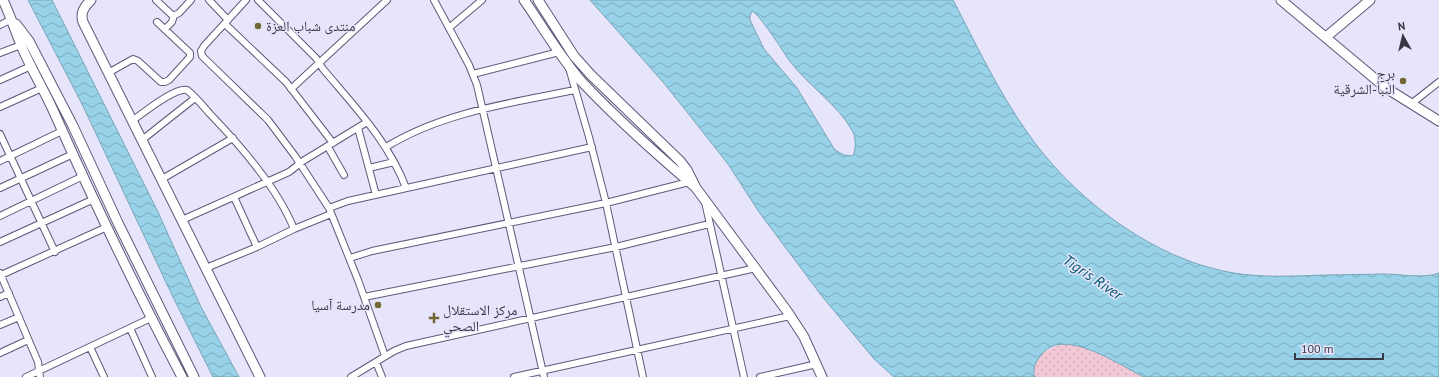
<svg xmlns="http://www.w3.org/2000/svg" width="1439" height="377" font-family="'PT Sans','Noto Naskh Arabic',sans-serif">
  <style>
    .grass { fill: url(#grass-dots) }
    .water { fill: url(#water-waves); stroke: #7aa4b7; fill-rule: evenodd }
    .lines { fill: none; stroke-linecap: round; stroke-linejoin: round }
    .street-casing { stroke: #5d5a79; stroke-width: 8 }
    .secondary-casing { stroke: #5d5a79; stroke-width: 11 }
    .street { stroke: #fff; stroke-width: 6 }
    .secondary { stroke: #fff; stroke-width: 9 }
    .poi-dot { fill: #736734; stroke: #e6e5fb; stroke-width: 1.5 }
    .labels { text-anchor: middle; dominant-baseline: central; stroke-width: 3; stroke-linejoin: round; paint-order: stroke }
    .poi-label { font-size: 14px; fill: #383745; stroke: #e6e5fb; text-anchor: start }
    .water-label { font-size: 15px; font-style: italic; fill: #00566b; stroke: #e6e5fb }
  </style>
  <defs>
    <pattern id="grass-dots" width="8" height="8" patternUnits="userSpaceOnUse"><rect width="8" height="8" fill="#f3c8d6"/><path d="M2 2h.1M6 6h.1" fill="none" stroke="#d1acb9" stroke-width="1.8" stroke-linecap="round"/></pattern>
    <pattern id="water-waves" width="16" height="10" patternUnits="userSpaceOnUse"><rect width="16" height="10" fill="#97d2e8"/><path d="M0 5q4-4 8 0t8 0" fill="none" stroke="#7cabbe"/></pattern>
  </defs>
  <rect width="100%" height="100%" fill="#e6e5fb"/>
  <path class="grass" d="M 1063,344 L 1083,347 L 1108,358 L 1144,377 L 1036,377 L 1034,375 C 1032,355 1047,349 1063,344 Z"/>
  <path class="water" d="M 28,0 L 52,0 L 158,212 L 201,307 L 239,377 L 213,377 L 172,295 L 82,104 Z
    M 590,0 L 953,0 C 976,44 998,91 1027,132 C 1069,193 1142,251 1215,269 C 1252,279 1290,276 1328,275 C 1347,275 1365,274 1384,274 C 1400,274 1424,279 1439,273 L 1439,377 L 1144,377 C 1121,366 1065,327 1043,353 C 1037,360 1033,365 1034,375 L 1036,377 L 894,377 L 874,359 L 821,295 L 759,212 L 728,164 L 687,112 L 663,82 ZM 752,11 C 761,16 782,50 789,60 C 808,86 838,104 853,132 C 856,139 856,149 853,156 L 844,155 L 835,150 L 797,88 L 764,49 L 750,20 L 750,16 Z"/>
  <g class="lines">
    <g class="street-casing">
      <path id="street" d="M 156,0 L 173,16 L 179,13 L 191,0
        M 209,0 L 228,20
        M 246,0 L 204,46 L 201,51 L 202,56 L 268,120 L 295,156 L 329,208 L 358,280 L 385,356
        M 258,0 L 316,58 L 323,69 C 354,106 389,142 406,188
        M 434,0 L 469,65 L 477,85 L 544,377
        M 225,24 L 286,82 L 333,143
        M 0,25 L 12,19
        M 449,28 L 482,0
        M 165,29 L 172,22 L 174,15
        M 0,53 L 21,45
        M 569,68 L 589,137 L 606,203 L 643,377
        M 108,73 L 133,59 L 138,61 L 161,82 L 165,82 L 169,80 L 190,57 L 190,53 L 157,22
        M 473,74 L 559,52
        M 0,80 L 31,66
        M 291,89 L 387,0
        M 1411,104 L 1439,82
        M 0,107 L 42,88
        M 132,121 C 143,113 175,87 187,90 C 195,96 203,106 210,114 C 240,145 278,189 294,229 L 257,247 L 206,268
        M 358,128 L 376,195
        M 0,134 L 55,252
        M 142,140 L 195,98
        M 328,147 L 344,175
        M 386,147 C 443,112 511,103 575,90
        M 0,161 L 62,131
        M 369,168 L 394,162
        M 162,179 L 233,138
        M 0,188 L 73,154
        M 234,197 L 257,247
        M 705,202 L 744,377
        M 329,208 L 348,201 L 592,147
        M 0,216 L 83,176
        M 182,220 L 289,172 L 303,161 L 367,122
        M 294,229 L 331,214
        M 0,242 L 94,199
        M 350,258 L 372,251 L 606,203 L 689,182
        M 0,273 L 38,362 L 40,377
        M 1,275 L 107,227
        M 0,297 L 9,293
        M 364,297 L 616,247 L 709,224
        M 0,325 L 19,317
        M 130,328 L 152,377
        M 90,347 L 104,377
        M 0,353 L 28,340
        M 376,362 L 382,377
        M 26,377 L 151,318
        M 351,377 L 394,351 L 406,346 L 756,268
        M 514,377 L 790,316
        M 760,377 L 817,364"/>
    </g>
    <g class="secondary-casing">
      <path id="secondary" d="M 3,0 C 10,15 15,30 21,45 C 30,67 43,88 53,110 C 93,200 136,290 182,377
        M 91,0 C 84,7 80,13 83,22 L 260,377
        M 524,0 C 543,27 560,57 582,82 C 617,119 655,153 694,186
        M 538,0 L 574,56 L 591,75 L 680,161 L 687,170 L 696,188 L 787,311 L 804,337 L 822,377
        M 1281,0 L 1386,88 L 1439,121
        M 16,24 L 29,41 L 73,126 L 118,223 L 194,377
        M 1326,37 L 1370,0"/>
    </g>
    <use href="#street" class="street"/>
    <use href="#secondary" class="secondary"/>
  </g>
  <g class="poi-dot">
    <circle cx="258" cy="26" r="4"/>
    <circle cx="1403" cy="81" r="4"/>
    <circle cx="378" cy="305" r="4"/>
    <path d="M432 312h4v4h4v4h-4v4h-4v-4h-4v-4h4z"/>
  </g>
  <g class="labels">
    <g class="poi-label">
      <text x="266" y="26">منتدى شباب العزة</text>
      <text x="1395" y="73" text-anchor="end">برج<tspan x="1395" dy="16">النبأ-الشرقية</tspan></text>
      <text x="370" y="305" text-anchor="end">مدرسة آسيا</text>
      <text x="443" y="310">مركز الاستقلال<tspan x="443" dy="16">الصحي</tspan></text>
    </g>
    <g class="water-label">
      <text transform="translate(1093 277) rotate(34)">Tigris River</text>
    </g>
  </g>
  <g transform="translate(1403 36) rotate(352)" stroke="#e6e5fb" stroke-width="3" paint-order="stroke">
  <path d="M0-3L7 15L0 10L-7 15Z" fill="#383745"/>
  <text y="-6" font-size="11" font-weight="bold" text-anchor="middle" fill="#383745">N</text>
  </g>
  <path d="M1295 353v6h88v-6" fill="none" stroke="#383745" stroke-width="2"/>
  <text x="1301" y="353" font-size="12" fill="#383745" stroke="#e6e5fb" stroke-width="3" paint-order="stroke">100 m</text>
</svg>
